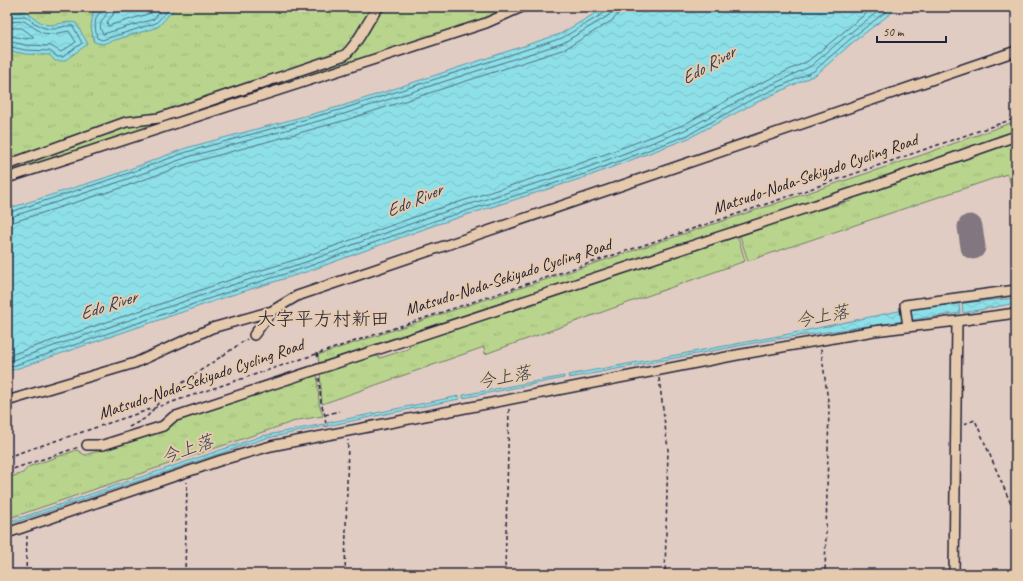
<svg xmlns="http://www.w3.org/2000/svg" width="1023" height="581" font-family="Caveat,'Klee One',sans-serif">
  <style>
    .grass { fill: url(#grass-tufts); stroke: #6e7c64 }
    .water { fill: url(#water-waves); stroke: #6394a3 }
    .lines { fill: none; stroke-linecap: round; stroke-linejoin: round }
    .shore { stroke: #4d6e80; stroke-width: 1 }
    .taxiway { stroke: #827780; stroke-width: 25 }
    .minor-casing { stroke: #22223b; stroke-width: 12 }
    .path { stroke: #22223b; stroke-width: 1.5; stroke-dasharray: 4 3; stroke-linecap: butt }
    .minor { stroke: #e6caad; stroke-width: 9 }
    .labels { text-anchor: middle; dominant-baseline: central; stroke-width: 4; stroke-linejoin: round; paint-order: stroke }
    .street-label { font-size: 17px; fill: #22223b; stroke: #e6caad }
    .water-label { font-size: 18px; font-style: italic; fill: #323e55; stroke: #e6caad }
    .quarter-label { font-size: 19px; fill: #22223b; stroke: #e6caad }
  </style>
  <defs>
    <pattern id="grass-tufts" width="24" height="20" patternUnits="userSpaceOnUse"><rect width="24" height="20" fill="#b9d58d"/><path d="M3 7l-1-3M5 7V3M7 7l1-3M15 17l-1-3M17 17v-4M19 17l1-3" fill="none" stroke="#9fb77b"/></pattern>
    <pattern id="water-waves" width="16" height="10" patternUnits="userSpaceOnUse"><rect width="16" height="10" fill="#8ee0e8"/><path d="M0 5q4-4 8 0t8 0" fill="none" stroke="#7ac0c8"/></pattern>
  </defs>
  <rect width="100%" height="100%" fill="#e1ccc4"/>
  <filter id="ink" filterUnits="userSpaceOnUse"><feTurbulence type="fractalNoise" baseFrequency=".025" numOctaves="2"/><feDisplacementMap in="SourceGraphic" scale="8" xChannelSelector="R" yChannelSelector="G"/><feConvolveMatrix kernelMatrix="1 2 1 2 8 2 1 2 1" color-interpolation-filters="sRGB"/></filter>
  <g filter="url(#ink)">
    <path class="grass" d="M 7,7 L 518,7 L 63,165 L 7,183 Z
      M 1016,121 L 1016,132 L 866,186 L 319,366 L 318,355 L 919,156 Z
      M 1016,137 L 1016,182 L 1011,184 L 1007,174 L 748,261 L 739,233 L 810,210 L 823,209 L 851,201 L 860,193 Z
      M 737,234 L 745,261 L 485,354 L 484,347 L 322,404 L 320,371 L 373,354 L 380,358 L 408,349 L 414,339 Z
      M 317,372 L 319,403 L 323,416 L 298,420 L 7,519 L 7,478 L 23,473 L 28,467 L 77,450 L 85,455 L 114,446 L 173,418 Z"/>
    <path class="water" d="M 110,7 L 176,7 L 158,27 L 102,44 L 94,42 L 91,27 L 93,13 L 100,8 Z
      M 606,7 L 899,7 L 852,43 L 817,74 L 751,105 L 689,138 L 589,176 L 435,225 L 309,271 L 235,294 L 7,372 L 7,209 L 114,175 L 186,148 L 342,106 L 560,34 Z
      M 26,11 C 34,18 42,26 54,25 C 62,23 68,21 76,23 L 88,44 L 64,61 L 55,61 L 50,55 L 25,54 L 7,50 L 7,13 Z
      M 1016,298 L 1016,303 L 963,313 L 962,303 Z
      M 959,304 L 960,313 L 770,340 L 569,378 L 568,375 L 784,335 L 908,309 Z
      M 564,376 L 564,378 L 463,398 L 463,395 Z
      M 459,396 L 459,399 L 327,426 L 327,423 Z
      M 324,424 L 325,426 L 263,439 L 7,525 L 7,522 L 26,516 L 262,436 Z"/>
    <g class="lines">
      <path class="shore" d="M 104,7 C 103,12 101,11 98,15 C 93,21 96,32 97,38 L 102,40 L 156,23 L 171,7
        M 109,7 C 108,18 95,21 103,34 L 154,19 L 163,7
        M 115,7 L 113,15 L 107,22 L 108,26 L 151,13 L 155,7
        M 7,17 L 25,16 C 34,22 41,30 54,29 C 60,28 66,25 73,26 L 82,43 L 63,57 L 57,57 L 50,51 L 25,50 L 7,46
        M 7,22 L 24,21 L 42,33 L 53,34 L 69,31 L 76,42 L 61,52 L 51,46 L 25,45 L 7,41
        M 7,28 L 22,28 L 34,37 L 26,39 L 7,35
        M 7,213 L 115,178 L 187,152 L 343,109 L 562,38 L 606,12 L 608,7
        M 7,218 L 116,183 L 188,157 L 344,114 L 563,43 L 608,16 L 612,12 L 613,7
        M 7,224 L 118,189 L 190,163 L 346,120 L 565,49 L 613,20 L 618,14 L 619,7
        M 7,356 L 230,280 L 304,257 L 431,211 L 584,162 L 683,125 L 744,91 L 808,61 L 874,7
        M 7,362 L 232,285 L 306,262 L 432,216 L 586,168 L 685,130 L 746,97 L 811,66 L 846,36 L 884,7
        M 7,368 L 234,290 L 307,267 L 434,221 L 588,173 L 688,135 L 749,101 L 814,71 L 849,40 L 892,7"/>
      <path class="taxiway" d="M 970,227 L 973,247"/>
      <g class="minor-casing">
        <path id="minor" d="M 7,165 L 126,122 L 159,118 L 345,55 C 361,41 366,21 379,7
          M 7,178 L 486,23 L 522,7
          M 908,327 L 905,305 L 1016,290
          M 254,335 L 272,311
          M 7,401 L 135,363 L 212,328 L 272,311 L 297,296 L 1016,51
          M 87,445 L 103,445 L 163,426 L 173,417 L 873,186 L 1016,136
          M 7,533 L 222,460 L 271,446 L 737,355 L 874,331 L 957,321
          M 954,574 L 957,321 L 1016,313"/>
      </g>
      <path class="path" d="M 821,349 L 829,408 L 825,574
        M 317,353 L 318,360
        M 319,378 L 321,403 L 325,415 L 326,427
        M 659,378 L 668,449 L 665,574
        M 325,415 L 339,411
        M 964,424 L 975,420 L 1016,516
        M 129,427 L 146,418 L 166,394 L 247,339
        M 7,457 L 749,210 L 1016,118
        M 7,471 L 79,447
        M 26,574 L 27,536
        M 185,574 L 187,482
        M 345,574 L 348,440
        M 505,574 L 509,409"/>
      <use href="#minor" class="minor"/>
    </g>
  </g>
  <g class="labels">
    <g class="street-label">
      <text transform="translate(815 174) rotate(-19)">Matsudo-Noda-Sekiyado Cycling Road</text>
      <text transform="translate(508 277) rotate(-18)">Matsudo-Noda-Sekiyado Cycling Road</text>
      <text transform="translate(201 379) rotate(-19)">Matsudo-Noda-Sekiyado Cycling Road</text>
    </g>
    <g class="water-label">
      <text transform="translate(708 65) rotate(-30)">Edo River</text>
      <text transform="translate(414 200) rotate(-23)">Edo River</text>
      <text transform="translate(108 305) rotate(-18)">Edo River</text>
      <text transform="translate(822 316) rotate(-11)">今上落</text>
      <text transform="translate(504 377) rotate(-11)">今上落</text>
      <text transform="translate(187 449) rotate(-19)">今上落</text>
    </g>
    <g class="quarter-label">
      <text x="323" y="319">大字平方村新田</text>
    </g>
  </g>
  <rect width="1023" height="581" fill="none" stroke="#e6caad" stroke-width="24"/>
  <rect x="12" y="12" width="999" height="557" fill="none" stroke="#22223b" stroke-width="1.5" filter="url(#ink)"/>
  <path d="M877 36v6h69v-6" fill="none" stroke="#22223b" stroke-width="2"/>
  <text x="883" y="36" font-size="12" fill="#22223b" stroke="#e6caad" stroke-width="3" paint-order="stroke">50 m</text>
</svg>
